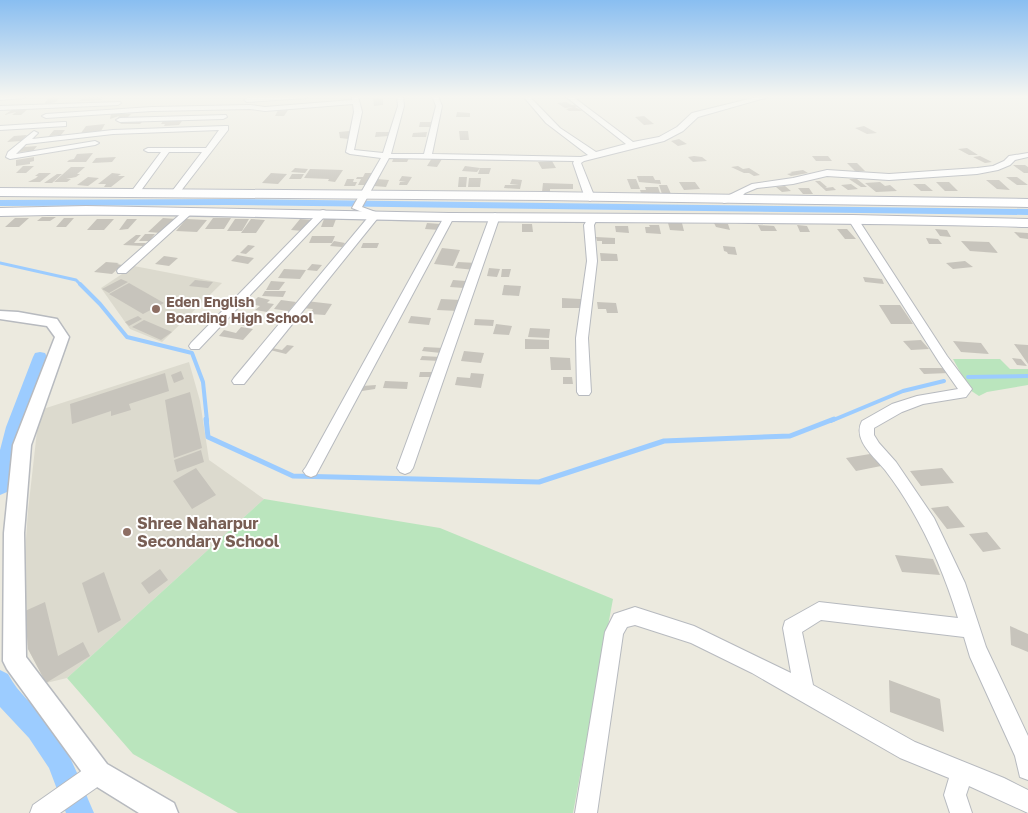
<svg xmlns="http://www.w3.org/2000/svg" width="1028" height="813" font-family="'Golos Text',sans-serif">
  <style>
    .education { fill: #dcdace }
    .green { fill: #bae5bd }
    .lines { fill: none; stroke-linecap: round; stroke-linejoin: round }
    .stream-far2 { stroke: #9cccff; stroke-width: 3 }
    .stream-far1 { stroke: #9cccff; stroke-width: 4 }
    .stream { stroke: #9cccff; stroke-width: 5 }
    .canal { fill: #9cccff; fill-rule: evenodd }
    .building { fill: #c7c4bc }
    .minor-casing { stroke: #b7babf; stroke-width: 2 }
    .tertiary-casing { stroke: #b7babf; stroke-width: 3 }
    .secondary-casing { stroke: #b8bbc2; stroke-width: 2 }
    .minor { fill: #fff; fill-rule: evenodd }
    .tertiary { fill: #fff; fill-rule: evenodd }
    .secondary { fill: #fff; fill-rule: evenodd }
    .education-dot { fill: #8d6e63; stroke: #fff; stroke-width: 2 }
    .labels { text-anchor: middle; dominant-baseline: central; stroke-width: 4; stroke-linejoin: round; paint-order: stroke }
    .education-label { font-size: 14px; font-weight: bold; fill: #785e54; stroke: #fff; text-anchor: start }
    .near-education-label { font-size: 16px; font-weight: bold; fill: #785e54; stroke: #fff; text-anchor: start }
  </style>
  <rect width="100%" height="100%" fill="#eceadf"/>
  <path class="education" d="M 134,266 L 222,283 L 162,342 L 130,329 L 101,288 Z
    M 189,362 L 200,401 L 209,460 L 264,499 L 67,678 L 46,683 L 28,649 L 25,611 L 25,553 L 28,511 L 37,431 L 43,409 Z"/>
  <path class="green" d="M 953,359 L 1000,359 L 1010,369 L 1028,369 L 1028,385 L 987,392 L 979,396 L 970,390 Z
    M 264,499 L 440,528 L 613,599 L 573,813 L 238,813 L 133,754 L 67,678 Z"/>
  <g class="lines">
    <path class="stream-far2" d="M 0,263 L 76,280 L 81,285"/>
    <path class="stream-far1" d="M 80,284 L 100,304 L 127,337 L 192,353 L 203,382 L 207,421
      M 968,377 L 1028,376
      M 831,421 L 903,391 L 944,381"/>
    <path class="stream" d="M 206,419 L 208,437 L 293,476 L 539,482 L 664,441 L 790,436 L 834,419"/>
    <path class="canal" d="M 227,199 L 1028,209 L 1028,215 L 227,205 L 0,206 L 0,200 Z
      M 40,352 L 45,353 L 47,357 L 22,427 L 9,487 L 7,492 L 0,495 L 0,450 L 6,427 L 33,357 L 35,353 Z
      M 0,670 L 8,674 C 19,695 33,703 47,721 C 69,748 80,781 94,813 L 66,813 L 49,768 L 29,738 L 0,707 Z"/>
  </g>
  <path class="building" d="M 58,96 L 56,98 L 59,98 L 56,102 L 44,104 L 50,97 Z
    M 106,96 L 101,100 L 79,101 L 86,97 Z
    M 383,97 L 383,105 L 374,106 L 373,98 Z
    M 566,102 L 572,105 L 576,105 L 578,106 L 575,107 L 583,111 L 569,111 L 566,109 L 573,107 L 565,108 L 557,103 Z
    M 15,108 L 29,108 L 21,115 L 12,115 L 16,112 L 4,115 Z
    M 278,110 L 288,110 L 284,116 L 275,116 Z
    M 457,112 L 470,113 L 470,117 L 456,117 Z
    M 121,113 L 120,114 L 131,114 L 127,118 L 117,119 L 119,116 L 110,119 L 111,114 Z
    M 644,116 L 654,124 L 644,125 L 635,117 Z
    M 123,121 L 143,121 L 140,124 L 120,124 Z
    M 163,121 L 182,121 L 179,125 L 164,126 L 165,124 L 161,124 Z
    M 420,122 L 431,122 L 430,127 L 419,127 Z
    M 105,124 L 101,131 L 81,133 L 86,126 Z
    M 864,126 L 877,133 L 867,134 L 855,128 Z
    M 54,130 L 65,130 L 61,135 L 49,136 Z
    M 349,131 L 349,139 L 340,138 L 339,132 Z
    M 459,131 L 468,131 L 469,140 L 460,140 Z
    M 376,132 L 390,132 L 389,136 L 375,137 Z
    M 427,132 L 426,137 L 412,137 L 413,133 Z
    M 27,135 L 21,141 L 7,142 L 14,136 Z
    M 679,139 L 687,144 L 678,146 L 671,141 Z
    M 37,146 L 33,151 L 19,152 L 23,147 Z
    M 967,148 L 978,155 L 969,155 L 958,149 Z
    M 93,153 L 86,162 L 67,162 L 69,160 L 74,159 L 77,154 Z
    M 694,156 L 702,157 L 707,161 L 693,162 L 688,157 Z
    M 812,156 L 828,156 L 832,161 L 816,161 Z
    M 980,156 L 992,162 L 985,163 L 973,157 Z
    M 34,157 L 34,161 L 30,162 L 30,164 L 16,166 L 16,160 Z
    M 116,157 L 112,162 L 92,163 L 96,158 Z
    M 394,157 L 409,158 L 407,162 L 392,162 Z
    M 432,158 L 442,159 L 437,167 L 427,166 Z
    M 552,161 L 556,168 L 542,169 L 538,162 Z
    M 847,163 L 857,163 L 865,171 L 855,171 Z
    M 1013,165 L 1025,165 L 1028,167 L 1028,173 L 1024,173 Z
    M 23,166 L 34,166 L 26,173 L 16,173 Z
    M 465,166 L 480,168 L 477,172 L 462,171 Z
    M 738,166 L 743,169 L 749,168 L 760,175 L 754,176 L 749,173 L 744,173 L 731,167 Z
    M 71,167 L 85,167 L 77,174 L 80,174 L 76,177 L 66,179 L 71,179 L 67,182 L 54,182 Z
    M 295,168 L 308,169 L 305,173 L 291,172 Z
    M 480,168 L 491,168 L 489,174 L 478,174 Z
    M 310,169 L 343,170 L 335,182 L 328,181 L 329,179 L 304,178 Z
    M 803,170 L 808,173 L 791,176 L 787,174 L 792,173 L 790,172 Z
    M 39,173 L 51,173 L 40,182 L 28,182 L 36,178 L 38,176 L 35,176 Z
    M 112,173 L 121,174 L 118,176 L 125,176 L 111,187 L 104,187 L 106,184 L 98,184 Z
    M 271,173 L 287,174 L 278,184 L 262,183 Z
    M 365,173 L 373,173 L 366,185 L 358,185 L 361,179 L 356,179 L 357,177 L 363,177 Z
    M 57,174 L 62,174 L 52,183 L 44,183 Z
    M 292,174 L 304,174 L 301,179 L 289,179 Z
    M 402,176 L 412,177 L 407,185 L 399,185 L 400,182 L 406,182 L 399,181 Z
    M 637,176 L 653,176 L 655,180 L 660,180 L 661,184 L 639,182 Z
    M 88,177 L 99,178 L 88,186 L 77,185 Z
    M 459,177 L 467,177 L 466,187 L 458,187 Z
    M 1006,177 L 1017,177 L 1028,185 L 1017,185 Z
    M 469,178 L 481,178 L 480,187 L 468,187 Z
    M 347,179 L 354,179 L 353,182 L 357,182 L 355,186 L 344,186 Z
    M 377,179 L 389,180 L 386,187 L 374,186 Z
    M 512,179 L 522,180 L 520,189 L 504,188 L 505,185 L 519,185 L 510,184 Z
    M 627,179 L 636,179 L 640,189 L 631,189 Z
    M 849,179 L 857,179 L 867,187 L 861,187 Z
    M 986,180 L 999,180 L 1010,190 L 997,189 Z
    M 815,181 L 820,181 L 827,187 L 825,188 L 833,187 L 836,190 L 826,191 Z
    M 679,182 L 695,182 L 700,189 L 684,190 Z
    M 880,182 L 885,186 L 890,185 L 897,191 L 876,192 L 865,183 Z
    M 936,182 L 949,182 L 958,191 L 945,191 Z
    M 543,183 L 573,184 L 573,189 L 550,189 L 550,192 L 542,192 Z
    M 851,184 L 858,189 L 848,190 L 841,185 Z
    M 913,184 L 925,184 L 933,191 L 921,191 Z
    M 659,185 L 667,185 L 671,194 L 662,194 Z
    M 785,186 L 791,191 L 782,192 L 776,187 Z
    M 645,187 L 658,187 L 660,193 L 641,193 L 640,190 L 646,190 Z
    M 798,188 L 809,188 L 813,194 L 803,194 Z
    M 42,217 L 56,217 L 50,221 L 37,221 Z
    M 15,218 L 29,218 L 19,227 L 5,227 Z
    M 64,218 L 74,218 L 66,227 L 56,227 Z
    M 163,218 L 176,219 L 161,233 L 148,232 Z
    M 213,218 L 231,218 L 224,229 L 205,229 Z
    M 97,219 L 114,219 L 104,230 L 87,230 Z
    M 127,219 L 137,219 L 128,229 L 119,230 Z
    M 186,219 L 207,220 L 197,232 L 176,231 Z
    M 235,219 L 249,219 L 242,231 L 227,231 Z
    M 251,219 L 265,220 L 256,233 L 241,233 Z
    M 300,219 L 312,220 L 303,231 L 291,230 Z
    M 324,219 L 336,219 L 333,227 L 321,227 Z
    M 427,223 L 441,224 L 439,230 L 425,229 Z
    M 668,223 L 682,223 L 684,231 L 670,230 Z
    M 714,223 L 728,224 L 730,230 L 716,227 Z
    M 522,224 L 532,224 L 533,232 L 522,232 Z
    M 649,225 L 659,225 L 661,234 L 646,233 L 645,227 L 650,227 Z
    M 758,225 L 774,226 L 777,231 L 761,231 Z
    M 797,225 L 807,226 L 810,232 L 800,232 Z
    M 615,226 L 628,226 L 629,233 L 616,232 Z
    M 837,229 L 847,229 L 856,239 L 845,239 Z
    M 935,229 L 947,230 L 951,237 L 940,236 Z
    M 1014,232 L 1028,233 L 1028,239 L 1020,238 Z
    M 145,234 L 155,234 L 149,241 L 139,241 Z
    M 136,235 L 141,235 L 134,243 L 146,243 L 143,246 L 123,245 Z
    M 312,236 L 335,236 L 332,243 L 309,243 Z
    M 596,237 L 615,238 L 615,244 L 602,244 L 602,241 L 597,241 Z
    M 926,238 L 938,239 L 942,244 L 929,244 Z
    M 334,241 L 345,243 L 342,247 L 330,246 Z
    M 961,241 L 989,242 L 998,253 L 970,251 Z
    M 363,243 L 379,243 L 377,248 L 361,248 Z
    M 248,245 L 255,246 L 246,254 L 240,253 Z
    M 723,246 L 735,247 L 737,255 L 728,254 L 727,252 L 724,251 Z
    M 442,248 L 460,250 L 453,266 L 434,264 Z
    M 600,253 L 617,254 L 618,261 L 601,261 Z
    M 237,255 L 254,258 L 248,264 L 231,261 Z
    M 164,256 L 178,258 L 169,266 L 155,264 Z
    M 965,261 L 973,267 L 953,269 L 946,263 Z
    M 106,262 L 119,263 L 117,264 L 122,265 L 112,274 L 94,272 Z
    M 458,262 L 477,263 L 475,270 L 455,268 Z
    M 312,264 L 322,265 L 317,271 L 307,270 Z
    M 489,268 L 500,269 L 497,277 L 487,276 Z
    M 284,269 L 306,270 L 300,279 L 278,278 Z
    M 502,269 L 511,269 L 509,277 L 501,277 Z
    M 863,277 L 882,279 L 884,284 L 865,282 Z
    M 121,279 L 128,282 L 109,293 L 102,289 Z
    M 195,280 L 213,282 L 208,288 L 189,286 Z
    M 453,280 L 466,281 L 464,288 L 450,287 Z
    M 271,281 L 285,282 L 279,290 L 266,290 Z
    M 129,283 L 164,303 L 143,314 L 109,294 Z
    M 504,285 L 521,286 L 519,296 L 502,295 Z
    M 265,291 L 286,291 L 283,297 L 262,296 Z
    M 258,297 L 270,300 L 267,303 L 274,304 L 267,312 L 255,310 L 260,306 L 251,304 Z
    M 562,298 L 581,299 L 581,308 L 562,308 Z
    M 441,299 L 461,300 L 458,311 L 437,310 Z
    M 281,300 L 296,302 L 289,311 L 274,309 Z
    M 306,301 L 332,304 L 325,315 L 310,314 L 313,309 L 301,308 Z
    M 597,302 L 616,303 L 618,313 L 607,313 L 606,309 L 598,309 Z
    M 879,305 L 900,305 L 913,324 L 891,324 Z
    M 138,316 L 142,319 L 129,326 L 125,322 Z
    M 411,316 L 431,318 L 429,325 L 408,323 Z
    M 239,317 L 259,319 L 253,327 L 233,324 Z
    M 475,319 L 494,320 L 493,326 L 474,325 Z
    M 144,320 L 172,332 L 161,340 L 132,327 Z
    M 496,324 L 512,326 L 509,335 L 493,334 Z
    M 241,327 L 253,329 L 243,340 L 219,336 L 224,330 L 236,333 Z
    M 530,328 L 550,329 L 549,338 L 528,337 Z
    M 525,339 L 549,340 L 549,349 L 525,349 Z
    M 921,340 L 929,349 L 911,350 L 903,341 Z
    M 953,341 L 981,343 L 989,354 L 961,352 Z
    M 1014,344 L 1028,345 L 1028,364 Z
    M 287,345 L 294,346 L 286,354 L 270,350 L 272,348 L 282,350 Z
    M 424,347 L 443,348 L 441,353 L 422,351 Z
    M 464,351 L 484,353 L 481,363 L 461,361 Z
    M 422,356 L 441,357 L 440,361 L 420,360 Z
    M 550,357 L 570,358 L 571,370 L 551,370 Z
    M 1012,358 L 1021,359 L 1027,366 L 1017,365 Z
    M 919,368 L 944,368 L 949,373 L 924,374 Z
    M 181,371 L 184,379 L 174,383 L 171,375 Z
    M 420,372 L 433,372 L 432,377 L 419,377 Z
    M 165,373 L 169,391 L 129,404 L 131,410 L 111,416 L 111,411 L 72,424 L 70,404 Z
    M 471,373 L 484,374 L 481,388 L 455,385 L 457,377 L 470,378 Z
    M 563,377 L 572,377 L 573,384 L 563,384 Z
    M 385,381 L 408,382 L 407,389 L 383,388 Z
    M 376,385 L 375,389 L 362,391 L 362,386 Z
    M 190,392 L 202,448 L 174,458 L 165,400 Z
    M 201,450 L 204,462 L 177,472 L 174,460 Z
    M 870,454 L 881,466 L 856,471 L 846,458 Z
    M 196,468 L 216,495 L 192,509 L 173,481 Z
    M 942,468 L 954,483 L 921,486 L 910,471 Z
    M 948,506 L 965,527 L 947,529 L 931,508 Z
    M 987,532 L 1001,549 L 983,552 L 969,534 Z
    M 895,555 L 933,559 L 940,575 L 902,572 Z
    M 160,569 L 168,580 L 149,594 L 141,583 Z
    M 104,572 L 121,620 L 98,633 L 82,583 Z
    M 45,602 L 58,656 L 83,642 L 90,656 L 46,683 L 28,649 L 25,611 Z
    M 1010,626 L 1028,634 L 1028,652 L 1011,645 Z
    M 889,680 L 940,699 L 944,732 L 890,712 Z"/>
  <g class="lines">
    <g class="minor-casing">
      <path id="minor" d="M 0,96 L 27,96 L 24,98 L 0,100 Z
        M 277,96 L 309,96 L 306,98 L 247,102 L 244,100 L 247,98 Z
        M 352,96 L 358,96 L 362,112 L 354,150 L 383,153 L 398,106 L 397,96 L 403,96 L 404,106 L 391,154 L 424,154 L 436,106 L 432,96 L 438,96 L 442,106 L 432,154 L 581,157 L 588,155 L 546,123 L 523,96 L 529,96 L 560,128 L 596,152 L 626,144 L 565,96 L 572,96 L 633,142 L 659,137 L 677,127 L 692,113 L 761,96 L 772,96 L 698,117 L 683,131 L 664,141 L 584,161 L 581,163 L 595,198 L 590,201 L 585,198 L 573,163 L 574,161 L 389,158 L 362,207 L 381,214 L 244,384 L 234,384 L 232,381 L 234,378 L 370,215 L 352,208 L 381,158 L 350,154 L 346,152 L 354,112 L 353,104 L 265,111 L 250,109 L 152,111 L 46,118 L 42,116 L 46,114 L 152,107 L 250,105 L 265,107 L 352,100 Z
        M 120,102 L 121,103 L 118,105 L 0,110 L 0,106 Z
        M 226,115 L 227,117 L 223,119 L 120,122 L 116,120 L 120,118 Z
        M 63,122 L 66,122 L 66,126 L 0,130 L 0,126 Z
        M 225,126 L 228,126 L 228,130 L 177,196 L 174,197 L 170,194 L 202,152 L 169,152 L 137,196 L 131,196 L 131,192 L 161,152 L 148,152 L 144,150 L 148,148 L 206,148 L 219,130 L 113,134 L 26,144 L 16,154 L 95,141 L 99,143 L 95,145 L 10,159 L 6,157 L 8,152 L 34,131 L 38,133 L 32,139 L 113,130 Z
        M 1028,153 L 1028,157 L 1015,160 L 1010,165 L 998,170 L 977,174 L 889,180 L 827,176 L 793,184 L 757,188 L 745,193 L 739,199 L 724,203 L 719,200 L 752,184 L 793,178 L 827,170 L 889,174 L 977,168 L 993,166 L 1004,161 L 1009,156 Z
        M 188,209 L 193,212 L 191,214 L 126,273 L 118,273 L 117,271 L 118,269 L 185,210 Z
        M 323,210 L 326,211 L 326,215 L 199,349 L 191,349 L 189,346 L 191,343 L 320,211 Z
        M 495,213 L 500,216 L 413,468 L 410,472 L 405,474 L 400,472 L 397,468 L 490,216 Z
        M 449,214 L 454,217 L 316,475 L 311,477 L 306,475 L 303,471 L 306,467 L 444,217 Z
        M 593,214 L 598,217 L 594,225 L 597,261 L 588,338 L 591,392 L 589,395 L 579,395 L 577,392 L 576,338 L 587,261 L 584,225 L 590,215 Z
        M 853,216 L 858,219 L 947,356 L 972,389 L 966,397 L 923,404 L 902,412 L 874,428 L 874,435 L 879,443 L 896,462 L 934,518 L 965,583 L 986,647 L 1028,736 L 1028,780 L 1020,777 L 1015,756 L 970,657 L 964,637 L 821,620 L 802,632 L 813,685 L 915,742 L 1004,778 L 1028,790 L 1028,813 L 969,786 L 966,795 L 972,813 L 950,813 L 944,795 L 949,778 L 900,758 L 752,673 L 691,643 L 635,625 L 627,627 L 623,634 L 597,813 L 575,813 L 605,632 L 614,614 L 635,607 L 694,626 L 791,673 L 783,628 L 785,621 L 819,602 L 958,618 C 942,566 919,514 885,470 C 875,457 852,440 862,421 L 892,404 L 917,396 L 958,389 L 939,362 L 848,219 Z
        M 98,762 L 106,765 L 109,773 L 106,781 L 60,813 L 30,813 L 33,805 L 90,765 Z"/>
    </g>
    <g class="tertiary-casing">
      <path id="tertiary" d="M 0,311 L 18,312 L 57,319 L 69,337 L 31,445 L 24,533 L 26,657 L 107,764 L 174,803 L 178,813 L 139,813 L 89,782 L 7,669 L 3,661 L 4,533 L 13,445 L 55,337 L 47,326 L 0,319 Z"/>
    </g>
    <g class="secondary-casing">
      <path id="secondary" d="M 0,188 L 545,192 L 1028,199 L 1028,207 L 545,200 L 0,196 Z
        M 86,206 L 449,213 L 853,215 L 1028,219 L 1028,227 C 835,222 642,223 449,221 C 300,219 150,212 0,216 L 0,208 Z"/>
    </g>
    <use href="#minor" class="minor"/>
    <use href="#tertiary" class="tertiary"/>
    <use href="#secondary" class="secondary"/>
  </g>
  <linearGradient id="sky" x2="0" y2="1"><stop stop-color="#89bef1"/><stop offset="0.46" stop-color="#f6f6f1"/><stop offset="1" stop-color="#f6f6f1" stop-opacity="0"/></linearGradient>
  <rect width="1028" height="210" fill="url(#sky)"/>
  <g class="education-dot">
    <circle cx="156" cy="309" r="5"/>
    <circle cx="127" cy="532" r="5"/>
  </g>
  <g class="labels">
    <g class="education-label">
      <text x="166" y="301">Eden English<tspan x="166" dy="16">Boarding High School</tspan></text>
    </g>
    <g class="near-education-label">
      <text x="137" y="523">Shree Naharpur<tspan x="137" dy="18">Secondary School</tspan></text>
    </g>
  </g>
</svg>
